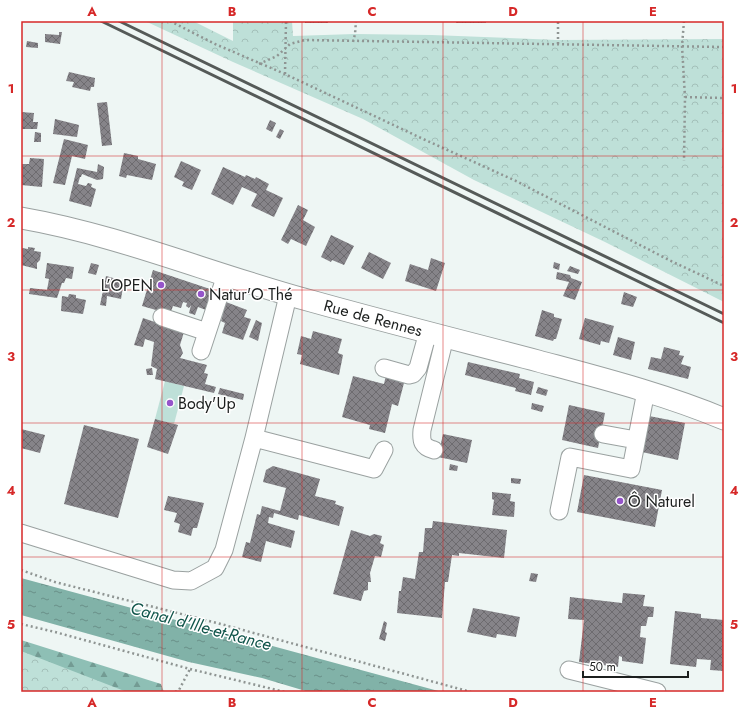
<svg xmlns="http://www.w3.org/2000/svg" width="745" height="713" font-family="Jost,sans-serif">
  <style>
    .forest { fill: url(#forest-firs) }
    .park { fill: url(#park-crowns) }
    .pitch { fill: #bee0d8 }
    .water { fill: url(#water-ripples) }
    .building { fill: url(#building-cross-hatch) }
    .lines { fill: none; stroke-linecap: round; stroke-linejoin: round }
    .minor-casing { stroke: #9aa1a0; stroke-width: 19 }
    .major-casing { stroke: #9aa1a0; stroke-width: 23 }
    .path { stroke: #8f9593; stroke-width: 2.5; stroke-dasharray: 2 3; stroke-linecap: butt }
    .minor { stroke: #fff; stroke-width: 17 }
    .major { stroke: #fff; stroke-width: 21 }
    .rail { stroke: #555a58; stroke-width: 3 }
    .grid { fill: none; stroke: #d62828; stroke-width: 1; stroke-opacity: 0.55 }
    .poi-dot { fill: #9554ca; stroke: #fff; stroke-width: 1.5 }
    .labels { text-anchor: middle; dominant-baseline: central; stroke-width: 3; stroke-linejoin: round; paint-order: stroke }
    .poi-label { font-size: 16px; fill: #1c1f1e; stroke: #fff; text-anchor: start }
    .street-label { font-size: 16px; fill: #1c1f1e; stroke: #fff }
    .water-label { font-size: 17px; font-style: italic; fill: #11564b; stroke: #fff }
    .neatline { fill: none; stroke: #d62828; stroke-width: 1.5 }
    .grid-label { font-size: 13px; text-anchor: middle; font-weight: bold; fill: #d62828 }
  </style>
  <defs>
    <pattern id="forest-firs" width="22" height="20" patternUnits="userSpaceOnUse"><rect width="22" height="20" fill="#8ebfb5"/><path d="M5 1l3.5 6h-7zM16 11l3.5 6h-7z" fill="#739b93"/></pattern>
    <pattern id="park-crowns" width="20" height="18" patternUnits="userSpaceOnUse"><rect width="20" height="18" fill="#bee0d8"/><path d="M2 6a3 3 0 1 1 6 0M12 15a3 3 0 1 1 6 0" fill="none" stroke="#a3c0b9"/></pattern>
    <pattern id="water-ripples" width="26" height="14" patternUnits="userSpaceOnUse"><rect width="26" height="14" fill="#81b2a8"/><path d="M2 4q2-2 4 0t4 0M15 11q2-2 4 0t4 0" fill="none" stroke="#699088"/></pattern>
    <pattern id="building-cross-hatch" width="8" height="8" patternUnits="userSpaceOnUse"><rect width="8" height="8" fill="#868489"/><path d="M0 0l8 8M0 8l8-8" fill="none" stroke="#6d6b6f"/></pattern>
  </defs>
  <rect width="100%" height="100%" fill="#eef6f4"/>
  <path class="forest" d="M 21,640 L 161,684 L 164,692 L 21,692 Z"/>
  <path class="park" d="M 145,21 L 193,21 L 233,41 L 233,21 L 292,21 L 293,36 L 355,34 L 432,35 L 558,40 L 724,39 L 724,302 L 605,242 L 474,180 L 363,119 L 233,62 Z
    M 21,651 L 127,692 L 21,692 Z"/>
  <path class="pitch" d="M 165,381 L 184,386 L 174,424 L 155,419 Z"/>
  <path class="water" d="M 21,578 L 442,692 L 309,692 L 262,678 L 189,662 L 21,615 Z"/>
  <path class="building" d="M 305,21 L 328,21 L 328,23 L 305,23 Z
    M 456,21 L 486,21 L 486,23 L 456,23 Z
    M 59,32 L 62,32 L 60,44 L 45,42 L 45,34 L 59,35 Z
    M 27,41 L 38,43 L 38,48 L 26,47 Z
    M 69,72 L 95,78 L 94,87 L 91,87 L 90,91 L 72,87 L 74,82 L 66,81 Z
    M 107,102 L 112,145 L 102,146 L 97,103 Z
    M 21,112 L 34,113 L 33,122 L 38,122 L 37,129 L 21,129 Z
    M 55,119 L 79,125 L 77,137 L 53,134 Z
    M 270,120 L 276,123 L 272,132 L 266,129 Z
    M 280,129 L 284,131 L 280,139 L 276,137 Z
    M 35,132 L 41,133 L 41,142 L 34,142 Z
    M 64,139 L 88,145 L 85,159 L 72,156 L 65,185 L 53,183 Z
    M 124,153 L 138,156 L 138,159 L 156,164 L 152,180 L 127,175 L 126,178 L 119,176 Z
    M 30,158 L 44,159 L 42,187 L 21,185 L 21,164 L 29,164 Z
    M 181,161 L 201,170 L 192,190 L 182,186 L 184,182 L 174,177 Z
    M 98,164 L 104,167 L 103,179 L 97,180 L 82,174 L 81,177 L 80,177 L 78,184 L 86,186 L 88,183 L 92,184 L 91,187 L 96,189 L 91,207 L 69,201 L 77,168 L 97,172 Z
    M 223,167 L 245,177 L 246,175 L 255,179 L 256,177 L 269,184 L 266,190 L 283,198 L 274,217 L 251,206 L 257,194 L 242,187 L 233,205 L 211,194 Z
    M 298,205 L 308,210 L 303,220 L 315,227 L 306,246 L 291,239 L 288,244 L 281,240 Z
    M 331,235 L 354,246 L 344,265 L 332,260 L 331,262 L 321,257 Z
    M 28,247 L 35,248 L 34,251 L 41,252 L 40,260 L 37,263 L 37,269 L 21,265 L 22,248 L 28,249 Z
    M 369,252 L 391,263 L 383,279 L 361,268 Z
    M 431,258 L 445,263 L 436,291 L 405,281 L 410,264 L 428,270 Z
    M 554,262 L 560,264 L 559,270 L 553,268 Z
    M 47,263 L 74,267 L 72,279 L 66,278 L 64,283 L 62,283 L 57,298 L 29,294 L 30,288 L 47,290 L 49,279 L 45,278 Z
    M 91,263 L 99,265 L 96,275 L 88,273 Z
    M 570,266 L 580,270 L 578,274 L 567,271 Z
    M 153,270 L 213,290 L 206,310 L 198,307 L 195,315 L 189,313 L 191,305 L 189,308 L 186,306 L 187,303 L 183,302 L 181,308 L 173,306 L 170,314 L 142,306 Z
    M 557,272 L 570,275 L 571,278 L 582,282 L 575,300 L 563,296 L 569,282 L 556,279 Z
    M 106,276 L 124,281 L 121,299 L 107,296 L 106,306 L 100,305 Z
    M 624,292 L 637,297 L 633,307 L 621,304 Z
    M 69,294 L 76,295 L 76,298 L 86,300 L 83,314 L 61,311 L 62,296 L 68,297 Z
    M 226,302 L 247,310 L 244,317 L 251,319 L 243,340 L 222,333 L 225,323 L 221,321 Z
    M 542,310 L 554,314 L 554,317 L 562,319 L 556,339 L 554,339 L 553,341 L 535,336 Z
    M 143,318 L 184,332 L 180,345 L 183,353 L 180,358 L 207,365 L 204,373 L 208,374 L 205,384 L 216,387 L 214,393 L 155,379 L 157,369 L 151,366 L 154,342 L 145,339 L 143,347 L 134,345 Z
    M 585,318 L 614,326 L 609,343 L 601,341 L 600,345 L 579,339 Z
    M 256,320 L 262,323 L 258,341 L 249,337 Z
    M 313,331 L 342,339 L 338,353 L 343,355 L 339,375 L 300,364 L 302,355 L 297,354 L 301,336 L 311,339 Z
    M 618,337 L 635,342 L 631,360 L 613,355 Z
    M 664,347 L 680,351 L 679,355 L 684,356 L 681,364 L 691,367 L 688,379 L 648,369 L 651,357 L 661,359 Z
    M 468,362 L 520,374 L 519,378 L 534,382 L 531,395 L 515,391 L 516,388 L 465,375 Z
    M 152,368 L 153,375 L 147,375 L 146,369 Z
    M 386,375 L 399,379 L 398,382 L 404,383 L 398,406 L 392,404 L 385,433 L 369,429 L 370,425 L 342,417 L 353,376 L 384,384 Z
    M 538,387 L 548,390 L 546,396 L 536,393 Z
    M 220,388 L 244,394 L 243,400 L 218,394 Z
    M 532,403 L 544,406 L 542,412 L 531,409 Z
    M 569,405 L 605,413 L 598,448 L 562,440 Z
    M 649,416 L 685,423 L 678,460 L 642,452 Z
    M 155,419 L 178,425 L 168,454 L 147,447 Z
    M 84,425 L 139,439 L 118,518 L 64,504 Z
    M 21,429 L 45,435 L 40,453 L 21,448 Z
    M 443,434 L 472,440 L 467,463 L 438,457 Z
    M 450,464 L 458,466 L 457,471 L 449,470 Z
    M 273,466 L 320,479 L 315,496 L 336,501 L 335,504 L 344,507 L 339,526 L 299,515 L 298,520 L 274,513 L 273,518 L 269,517 L 268,523 L 295,531 L 291,548 L 266,541 L 261,562 L 242,557 L 246,542 L 250,543 L 257,514 L 260,515 L 262,506 L 280,511 L 286,488 L 263,482 L 266,470 Z
    M 584,475 L 662,490 L 655,527 L 577,512 Z
    M 511,478 L 521,479 L 520,484 L 511,483 Z
    M 492,492 L 511,494 L 510,501 L 515,502 L 514,517 L 492,515 L 494,500 L 492,499 Z
    M 168,496 L 204,503 L 197,528 L 193,528 L 191,536 L 178,532 L 180,524 L 174,522 L 177,513 L 164,510 Z
    M 433,521 L 507,530 L 504,558 L 459,553 L 459,556 L 452,555 L 448,582 L 445,582 L 442,618 L 397,613 L 399,591 L 401,591 L 403,577 L 415,579 L 419,552 L 423,552 L 425,528 L 432,528 Z
    M 351,530 L 370,536 L 374,534 L 382,536 L 380,543 L 384,545 L 381,557 L 375,556 L 370,573 L 371,582 L 368,582 L 368,590 L 364,591 L 361,601 L 333,594 Z
    M 531,573 L 538,574 L 536,582 L 529,581 Z
    M 623,593 L 645,595 L 643,606 L 654,607 L 653,617 L 648,617 L 646,626 L 641,626 L 640,637 L 646,638 L 643,664 L 622,661 L 622,657 L 619,656 L 618,667 L 579,662 L 584,620 L 568,619 L 570,597 L 622,603 Z
    M 473,608 L 520,617 L 516,637 L 497,634 L 496,638 L 467,632 Z
    M 675,611 L 701,614 L 701,618 L 724,620 L 724,671 L 710,670 L 711,660 L 697,659 L 696,667 L 670,664 Z
    M 384,621 L 387,623 L 385,632 L 387,633 L 385,641 L 379,639 Z"/>
  <g class="lines">
    <g class="minor-casing">
      <path id="minor" d="M 162,317 L 207,332
        M 201,351 L 226,275
        M 384,368 L 409,375 L 413,374 L 418,368 L 428,332
        M 603,434 L 636,440
        M 254,438 L 374,469 L 384,450
        M 434,450 C 422,447 421,441 422,430 L 445,337
        M 559,511 L 570,457 L 631,469 L 646,391
        M 21,533 L 173,580 L 191,581 L 215,568 L 224,550 L 254,438 L 286,304 L 290,295
        M 569,670 L 657,692"/>
    </g>
    <g class="major-casing">
      <path id="major" d="M 21,218 C 119,235 214,275 311,301 C 386,322 462,341 538,361 C 601,378 664,394 724,419"/>
    </g>
    <path class="path" d="M 170,21 L 215,44 L 285,74 L 421,138 L 516,181 L 669,260 L 724,286
      M 684,21 L 682,46 L 685,97 L 684,161
      M 353,42 L 355,34 L 356,21
      M 558,44 L 558,21
      M 259,64 L 277,56 L 290,44 L 305,40 L 724,47
      M 285,74 L 286,21
      M 685,97 L 724,98
      M 21,570 L 55,582 L 217,623 L 471,692
      M 21,624 L 55,632 L 190,669 L 285,692
      M 175,692 L 179,690 L 190,669"/>
    <use href="#minor" class="minor"/>
    <use href="#major" class="major"/>
    <path class="rail" d="M 101,21 L 724,323
      M 119,21 L 724,314"/>
  </g>
  <path class="grid" d="M 162,21 L 162,692M 302,21 L 302,692M 443,21 L 443,692M 583,21 L 583,692M 21,156 L 724,156M 21,290 L 724,290M 21,423 L 724,423M 21,557 L 724,557"/>
  <g class="poi-dot">
    <circle cx="161" cy="285" r="4"/>
    <circle cx="201" cy="294" r="4"/>
    <circle cx="170" cy="403" r="4"/>
    <circle cx="620" cy="501" r="4"/>
  </g>
  <g class="labels">
    <g class="poi-label">
      <text x="153" y="285" text-anchor="end">L’OPEN</text>
      <text x="209" y="294">Natur'O Thé</text>
      <text x="178" y="403">Body'Up</text>
      <text x="628" y="501">Ô Naturel</text>
    </g>
    <g class="street-label">
      <text transform="translate(373 318) rotate(15)">Rue de Rennes</text>
    </g>
    <g class="water-label">
      <text transform="translate(201 626) rotate(15)">Canal d'Ille-et-Rance</text>
    </g>
  </g>
  <rect width="745" height="713" fill="none" stroke="#ffffff" stroke-width="44"/>
  <path d="M583 671v6h105v-6" fill="none" stroke="#1c1f1e" stroke-width="2"/>
  <text x="589" y="671" font-size="12" fill="#1c1f1e" stroke="#ffffff" stroke-width="3" paint-order="stroke">50 m</text>
  <rect x="22" y="22" width="701" height="669" class="neatline"/>
  <g class="grid-label">
    <text x="92" y="16">A</text>
    <text x="232" y="16">B</text>
    <text x="372" y="16">C</text>
    <text x="513" y="16">D</text>
    <text x="653" y="16">E</text>
    <text x="11" y="93">1</text>
    <text x="734" y="93">1</text>
    <text x="11" y="227">2</text>
    <text x="734" y="227">2</text>
    <text x="11" y="361">3</text>
    <text x="734" y="361">3</text>
    <text x="11" y="495">4</text>
    <text x="734" y="495">4</text>
    <text x="11" y="629">5</text>
    <text x="734" y="629">5</text>
    <text x="92" y="707">A</text>
    <text x="232" y="707">B</text>
    <text x="372" y="707">C</text>
    <text x="513" y="707">D</text>
    <text x="653" y="707">E</text>
  </g>
</svg>
